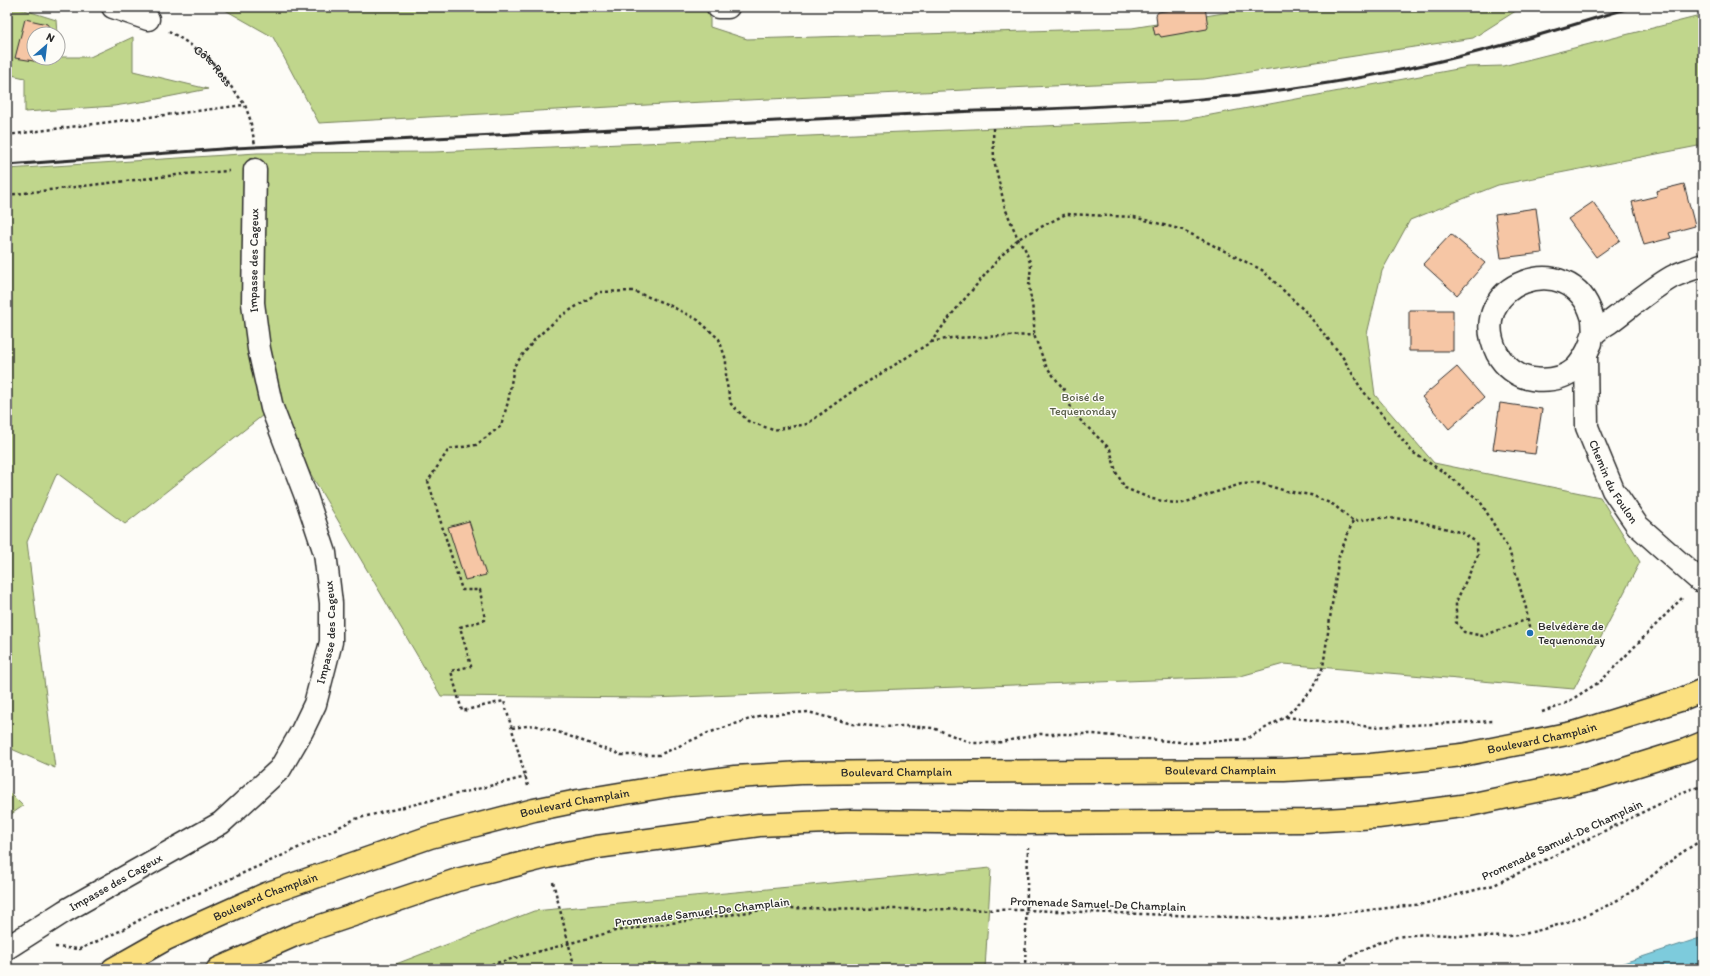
<svg xmlns="http://www.w3.org/2000/svg" width="1710" height="976" font-family="Itim,sans-serif">
  <style>
    .green { fill: #c0d68c; stroke: #76805c }
    .water { fill: #7dcbdc; stroke: #5c8b95 }
    .building { fill: #f6c6a5; stroke: #2b2b2b }
    .lines { fill: none; stroke-linecap: round; stroke-linejoin: round }
    .minor-casing { stroke: #2b2b2b; stroke-width: 25 }
    .major-casing { stroke: #2b2b2b; stroke-width: 25 }
    .path { stroke: #2b2b2b; stroke-width: 2.5; stroke-dasharray: 3 3; stroke-linecap: butt }
    .minor { stroke: #fdfcf7; stroke-width: 22 }
    .major { stroke: #fbe080; stroke-width: 22 }
    .rail { stroke: #2b2b2b; stroke-width: 3 }
    .poi-dot { fill: #1f6fb2; stroke: #fdfcf7; stroke-width: 1.5 }
    .labels { text-anchor: middle; dominant-baseline: central; stroke-width: 3; stroke-linejoin: round; paint-order: stroke }
    .street-label { font-size: 12px; fill: #2b2b2b; stroke: #fdfcf7 }
    .park-label { font-size: 12px; fill: #585e48; stroke: #fdfcf7 }
    .poi-label { font-size: 12px; fill: #2b2b2b; stroke: #fdfcf7; text-anchor: start }
  </style>
  <rect width="100%" height="100%" fill="#fdfcf7"/>
  <filter id="ink" filterUnits="userSpaceOnUse"><feTurbulence type="fractalNoise" baseFrequency=".025" numOctaves="2"/><feDisplacementMap in="SourceGraphic" scale="8" xChannelSelector="R" yChannelSelector="G"/><feConvolveMatrix kernelMatrix="1 2 1 2 8 2 1 2 1" color-interpolation-filters="sRGB"/></filter>
  <g filter="url(#ink)">
    <path class="green" d="M 7,7 L 15,7 L 56,20 L 57,34 L 34,34 L 34,58 L 58,58 L 58,54 L 58,57 L 90,57 L 133,37 L 133,71 L 208,89 L 147,101 L 114,106 L 25,112 L 25,78 L 7,74 Z
      M 220,7 L 710,7 L 710,27 L 747,39 L 1132,28 L 1260,7 L 1522,7 L 1473,38 L 1204,79 L 683,103 L 319,123 L 273,37 Z
      M 1700,16 L 1703,17 L 1703,145 L 1498,185 L 1410,220 L 1382,271 L 1367,334 L 1375,395 L 1434,463 L 1600,497 L 1640,562 L 1574,689 L 1284,664 L 1237,677 L 651,698 L 441,696 L 272,408 L 125,524 L 57,473 L 27,542 L 55,768 L 7,747 L 7,169 L 257,153 L 434,152 L 1184,120 L 1468,67 L 1503,66 Z
      M 7,790 L 23,806 L 7,817 Z
      M 991,868 L 985,969 L 383,969 L 534,911 Z"/>
    <path class="water" d="M 1703,937 L 1703,969 L 1605,969 Z"/>
    <path class="building" d="M 1190,7 L 1205,7 L 1208,27 L 1207,29 L 1161,37 L 1159,34 L 1155,35 L 1153,26 L 1157,25 L 1156,15 L 1158,12 Z
      M 25,19 L 47,24 L 53,33 L 34,34 L 34,58 L 41,58 L 40,62 L 15,58 Z
      M 1684,184 L 1695,226 L 1669,233 L 1671,238 L 1644,245 L 1632,202 L 1657,196 L 1656,191 Z
      M 1593,202 L 1620,240 L 1596,257 L 1568,219 Z
      M 1536,208 L 1542,253 L 1501,258 L 1495,214 Z
      M 1451,234 L 1485,263 L 1457,295 L 1423,264 Z
      M 1409,310 L 1453,310 L 1453,351 L 1409,351 Z
      M 1457,367 L 1484,398 L 1449,429 L 1422,397 Z
      M 1500,403 L 1542,409 L 1535,454 L 1493,449 Z
      M 469,521 L 486,575 L 465,580 L 448,527 Z"/>
    <g class="lines">
      <g class="minor-casing">
        <g id="minor">
          <path d="M 113,7 L 148,19"/>
          <path d="M 718,7 L 728,7"/>
          <path d="M 1594,334 C 1593,328 1594,321 1592,316 C 1571,245 1463,284 1497,353 C 1504,366 1517,377 1532,379 C 1547,381 1563,379 1575,369 C 1583,361 1587,353 1591,343 C 1591,341 1592,337 1593,335 C 1597,330 1605,325 1610,322 C 1629,308 1651,289 1672,277 C 1681,272 1693,269 1703,265"/>
          <path id="s2" d="M 1586,356 L 1587,427 L 1613,490 L 1637,525 L 1699,580"/>
          <path id="s3" d="M 7,948 L 65,911 L 221,823 L 280,769 L 302,731 L 315,704 L 331,642 L 331,603 L 325,553 L 307,499 L 272,408 L 259,349 L 253,303 L 255,170"/>
        </g>
      </g>
      <g class="major-casing">
        <g id="major">
          <path id="s4" d="M 113,969 L 166,939 L 266,894 L 430,837 L 534,810 L 578,801 L 673,785 L 735,777 L 801,773 L 887,772 L 1284,770 L 1371,765 L 1462,755 L 1577,732 L 1680,700 L 1703,690"/>
          <path d="M 218,969 L 297,934 L 457,880 L 547,857 L 597,847 L 759,825 L 851,821 L 1028,823 L 1306,821 L 1378,817 L 1469,805 L 1593,779 L 1686,750 L 1703,743"/>
        </g>
      </g>
      <g class="path">
        <path id="s1" d="M 169,31 L 188,43 L 209,58 L 245,105 L 250,119 L 255,145"/>
        <path d="M 993,128 L 994,160 L 1005,208 L 1018,239 L 1025,249 L 1031,265 L 1029,286 L 1034,317 L 1034,335 L 1046,366 L 1065,391 L 1073,413 L 1110,449 L 1116,472 L 1125,488 L 1152,499 L 1180,504 L 1241,484 L 1259,483 L 1286,491 L 1311,495 L 1334,505 L 1353,521 L 1379,518 L 1410,519 L 1463,533 L 1476,542 L 1478,555 L 1456,602 L 1456,622 L 1464,632 L 1483,636 L 1528,619"/>
        <path d="M 7,135 L 244,105"/>
        <path d="M 7,195 L 185,174 L 229,171"/>
        <path d="M 931,342 L 951,338 L 1034,335"/>
        <path d="M 1542,712 L 1563,705 L 1601,681 L 1682,598"/>
        <path d="M 1286,717 L 1371,727 L 1494,721"/>
        <path d="M 512,728 L 534,725 L 558,732 L 621,755 L 659,755 L 708,733 L 762,715 L 808,712 L 852,724 L 883,727 L 904,726 L 933,728 L 972,743 L 996,743 L 1040,734 L 1093,734 L 1190,743 L 1246,739 L 1285,717 L 1311,691 L 1323,667 L 1339,556 L 1353,521"/>
        <path d="M 528,786 L 504,701 L 462,711 L 451,671 L 471,666 L 460,627 L 485,620 L 480,590 L 462,590 L 428,481 L 449,449 L 476,445 L 501,426 L 508,402 L 514,366 L 536,338 L 561,316 L 599,292 L 633,291 L 669,305 L 698,320 L 719,339 L 726,360 L 726,380 L 731,404 L 748,421 L 773,430 L 807,424 L 850,393 L 931,342 L 952,314 L 1000,257 L 1018,239 L 1066,214 L 1134,217 L 1183,230 L 1262,270 L 1306,312 L 1342,356 L 1360,387 L 1412,452 L 1445,473 L 1480,501 L 1509,550 L 1526,608 L 1530,633"/>
        <path d="M 553,882 L 575,969"/>
        <path d="M 55,947 L 80,949 L 124,929 L 162,907 L 199,893 L 290,852 L 355,819 L 526,777"/>
        <path d="M 474,969 L 615,931 L 777,908 L 1026,910 L 1289,919 L 1423,904 L 1494,885 L 1688,790 L 1703,786"/>
        <path d="M 1025,969 L 1028,848"/>
        <path d="M 1330,969 C 1354,954 1384,936 1413,935 C 1452,932 1489,942 1528,933 C 1566,924 1607,910 1639,886 C 1660,870 1679,852 1703,840"/>
      </g>
      <use href="#minor" class="minor"/>
      <use href="#major" class="major"/>
      <path class="rail" d="M 7,165 L 235,148 L 975,111 C 1116,108 1256,99 1395,71 C 1475,55 1554,31 1632,7"/>
    </g>
  </g>
  <circle class="poi-dot" cx="1530" cy="633" r="4"/>
  <g class="labels">
    <g class="street-label">
      <text stroke="none"><textPath href="#s1" startOffset="57">Côte Ross</textPath></text>
      <text stroke="none"><textPath href="#s3" startOffset="859">Impasse des Cageux</textPath></text>
      <text stroke="none"><textPath href="#s2" startOffset="132">Chemin du Foulon</textPath></text>
      <text stroke="none"><textPath href="#s3" startOffset="475">Impasse des Cageux</textPath></text>
      <text stroke="none"><textPath href="#s4" startOffset="1465">Boulevard Champlain</textPath></text>
      <text stroke="none"><textPath href="#s4" startOffset="1141">Boulevard Champlain</textPath></text>
      <text stroke="none"><textPath href="#s4" startOffset="817">Boulevard Champlain</textPath></text>
      <text stroke="none"><textPath href="#s4" startOffset="493">Boulevard Champlain</textPath></text>
      <text transform="translate(1562 840) rotate(-25)">Promenade Samuel-De Champlain</text>
      <text stroke="none"><textPath href="#s3" startOffset="127">Impasse des Cageux</textPath></text>
      <text stroke="none"><textPath href="#s4" startOffset="169">Boulevard Champlain</textPath></text>
      <text transform="translate(1098 904) rotate(2)">Promenade Samuel-De Champlain</text>
      <text transform="translate(702 912) rotate(-7)">Promenade Samuel-De Champlain</text>
    </g>
    <g class="park-label">
      <text x="1083" y="397">Boisé de<tspan x="1083" dy="14">Tequenonday</tspan></text>
    </g>
    <g class="poi-label">
      <text x="1538" y="626">Belvédère de<tspan x="1538" dy="14">Tequenonday</tspan></text>
    </g>
  </g>
  <rect width="1710" height="976" fill="none" stroke="#fdfcf7" stroke-width="24"/>
  <rect x="12" y="12" width="1686" height="952" fill="none" stroke="#2b2b2b" stroke-width="1.5" filter="url(#ink)"/>
  <g transform="translate(46 46) rotate(28)"><circle r="19" fill="#fdfcf7" stroke="#a9a8a5"/>
  <path d="M0-3L7 15L0 10L-7 15Z" fill="#1f6fb2"/>
  <text y="-6" font-size="11" font-weight="bold" text-anchor="middle" fill="#2b2b2b">N</text>
  </g>
</svg>
